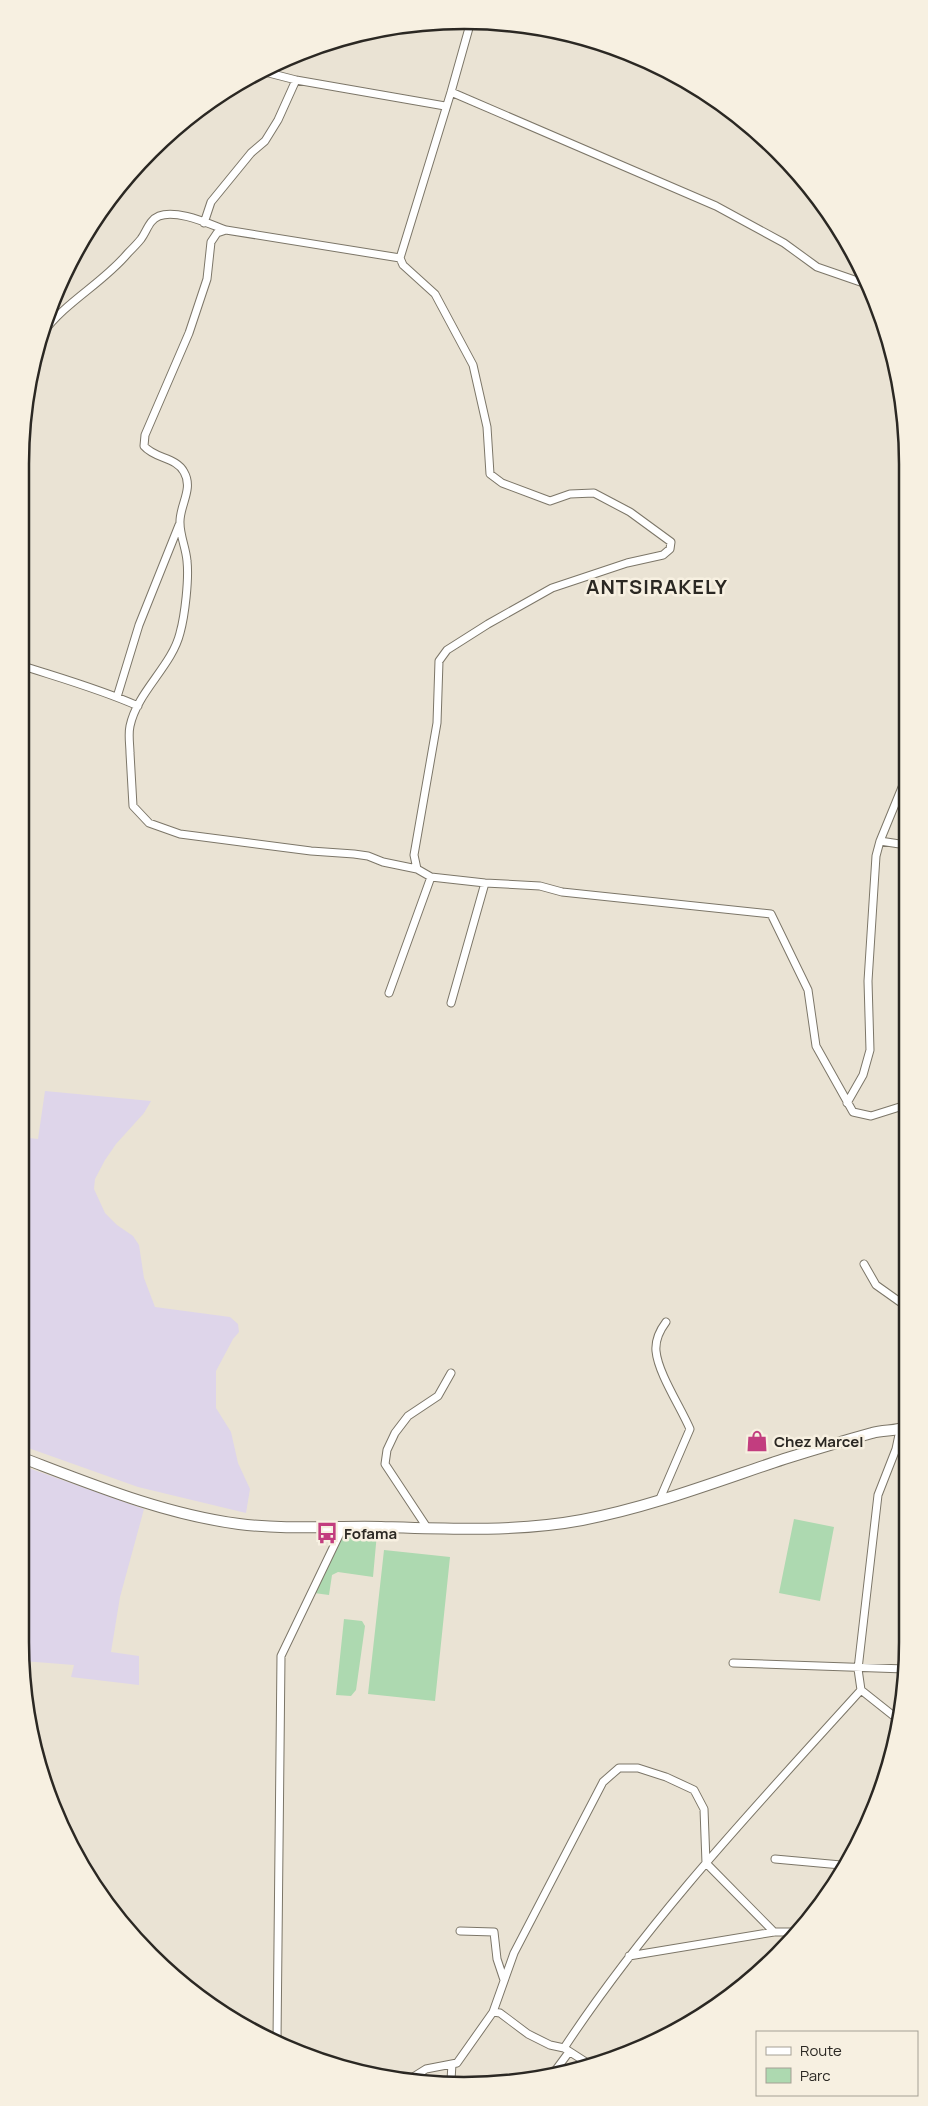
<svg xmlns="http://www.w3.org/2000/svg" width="928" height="2106" font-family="Manrope,sans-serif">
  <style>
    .industrial { fill: #ded5ea }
    .green { fill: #add9b0 }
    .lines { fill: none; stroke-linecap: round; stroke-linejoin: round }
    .street-casing { stroke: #7c7668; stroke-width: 9 }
    .secondary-casing { stroke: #7c7668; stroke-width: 12 }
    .street { stroke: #fff; stroke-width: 7 }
    .secondary { stroke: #fff; stroke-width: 10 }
    .labels { text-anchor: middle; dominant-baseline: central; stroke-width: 5; stroke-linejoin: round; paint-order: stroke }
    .poi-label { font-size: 15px; font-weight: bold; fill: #2b2823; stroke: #f7f0e1; text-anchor: start }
    .district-label { font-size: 20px; font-weight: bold; letter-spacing: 1px; fill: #2b2823; stroke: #f7f0e1 }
    .rim { fill: none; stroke: #2b2823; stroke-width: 2.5 }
  </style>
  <rect width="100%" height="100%" fill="#eae3d4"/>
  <path class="industrial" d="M 45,1091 L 151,1101 L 144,1113 L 116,1144 L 105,1160 L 95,1179 L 94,1189 L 105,1213 L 117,1225 L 133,1236 L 139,1245 L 144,1278 L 155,1307 L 230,1317 L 238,1324 L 239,1332 L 233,1339 L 216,1371 L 216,1408 L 231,1432 L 238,1463 L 250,1489 L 246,1513 L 138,1487 L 20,1445 L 20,1137 L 38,1139 Z
    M 20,1465 L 144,1509 L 120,1597 L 111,1652 L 139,1656 L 139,1685 L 71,1677 L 74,1665 L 23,1661 L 20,1642 Z"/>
  <path class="green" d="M 794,1519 L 834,1527 L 820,1601 L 779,1593 Z
    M 344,1533 L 377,1533 L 373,1577 L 338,1572 L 332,1575 L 329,1595 L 314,1593 Z
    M 384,1550 L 450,1557 L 435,1701 L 368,1694 Z
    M 344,1619 L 362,1621 L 365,1626 L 356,1690 L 351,1696 L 336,1695 Z"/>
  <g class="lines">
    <g class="street-casing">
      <path id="street" d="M 261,71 L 296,80 L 445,106
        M 451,92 L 716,206 L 784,243 L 817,267 L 869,285
        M 204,223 L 211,202 L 251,153 L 265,141 L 278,120 L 296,80
        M 400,258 L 226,230 L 217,233 L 211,242 L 207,279 L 189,333 L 145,435 L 144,446 C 155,459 176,457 184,472 C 194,489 179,506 180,523 C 180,536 186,548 187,561 C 189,579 185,615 180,633 C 172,666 137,692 130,726 C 128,735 130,745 130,753 C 131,771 132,788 133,806 L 149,823 L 180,834 L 311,851 L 354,854 L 368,856 L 383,862 L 417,869 L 431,877 L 485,883 L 540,886 L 562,892 L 771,914 L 808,990 L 816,1046 L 853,1112 L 871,1116 L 906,1105
        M 42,334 C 66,301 102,284 128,253 C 132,249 137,244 141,239 C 147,231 149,220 159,216 C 177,209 209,224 226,230
        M 20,665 C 60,678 100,689 138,706
        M 117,697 L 139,625 L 179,525
        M 880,841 L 906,845
        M 417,869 L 414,855 L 437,723 L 439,661 L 447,650 L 488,624 L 552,588 L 627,563 L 663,555 L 670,549 L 671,542 L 630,512 L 594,493 L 570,494 L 550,501 L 502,483 L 490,474 L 487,427 L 473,365 L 435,294 L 403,265 L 400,258 L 451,92 L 471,21
        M 389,993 L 431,877
        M 451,1003 L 485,883
        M 847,1103 L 863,1075 L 870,1050 L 868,981 L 876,856 L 880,841 L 905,780
        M 864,1264 L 876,1285 L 907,1307
        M 900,1430 L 896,1449 L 878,1495 L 858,1669 L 861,1690 L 900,1721
        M 900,1430 L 907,1449
        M 659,1501 L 690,1429 C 680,1406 658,1373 656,1351 C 655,1340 660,1330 666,1322
        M 428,1529 L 385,1464 L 387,1450 L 395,1433 L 408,1416 L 438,1396 L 451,1373
        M 733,1663 L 905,1669
        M 775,1859 L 841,1865
        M 460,1931 L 494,1932 L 497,1959 L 504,1980
        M 629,1956 L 774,1932 L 799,1932
        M 493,2012 L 500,2013 L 528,2034 L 550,2045 L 564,2048 L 592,2066
        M 277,2040 L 281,1656 L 343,1527
        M 564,2048 C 649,1919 757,1805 861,1690
        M 552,2075 L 569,2052
        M 410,2079 L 426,2069 L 457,2063 L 493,2012 L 514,1953 L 603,1782 L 619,1768 L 638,1768 L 666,1777 L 694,1790 L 704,1809 L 706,1863 L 774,1932
        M 451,2080 L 452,2064"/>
    </g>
    <g class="secondary-casing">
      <path id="secondary" d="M 20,1457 C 91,1484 163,1514 239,1524 C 286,1530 334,1526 381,1527 C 447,1529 518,1532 582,1520 C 651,1507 718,1481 784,1459 C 813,1450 843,1441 872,1433 C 884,1429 897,1432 907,1426"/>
    </g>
    <use href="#street" class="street"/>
    <use href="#secondary" class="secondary"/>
  </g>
  <defs>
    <g id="shop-bare" transform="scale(1.725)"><path d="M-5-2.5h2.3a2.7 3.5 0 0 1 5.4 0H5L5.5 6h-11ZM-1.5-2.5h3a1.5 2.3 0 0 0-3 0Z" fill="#c23d7f" stroke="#f7f0e1" stroke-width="2.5" paint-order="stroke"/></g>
    <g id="bus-bare" transform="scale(1.725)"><path d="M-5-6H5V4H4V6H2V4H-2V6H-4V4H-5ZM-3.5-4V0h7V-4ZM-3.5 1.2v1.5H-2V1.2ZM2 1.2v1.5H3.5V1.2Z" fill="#c23d7f" stroke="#f7f0e1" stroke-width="2.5" paint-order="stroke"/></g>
  </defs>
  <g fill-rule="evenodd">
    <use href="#shop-bare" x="757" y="1441"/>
    <use href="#bus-bare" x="327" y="1533"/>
  </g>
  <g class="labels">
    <g class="poi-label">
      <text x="774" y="1441">Chez Marcel</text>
      <text x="344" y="1533">Fofama</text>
    </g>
    <g class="district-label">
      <text x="657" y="586">ANTSIRAKELY</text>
    </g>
  </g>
  <path d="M0 0H928V2106H0ZM464 29H464A435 435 0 0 1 899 464V1642A435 435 0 0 1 464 2077H464A435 435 0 0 1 29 1642V464A435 435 0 0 1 464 29Z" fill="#f7f0e1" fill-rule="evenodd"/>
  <path class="rim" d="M464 29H464A435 435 0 0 1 899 464V1642A435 435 0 0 1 464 2077H464A435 435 0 0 1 29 1642V464A435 435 0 0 1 464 29Z"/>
  <rect x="756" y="2031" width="162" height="65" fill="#f7f0e1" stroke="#a5a095"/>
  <rect x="766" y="2047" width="25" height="8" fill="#ffffff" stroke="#a5a095"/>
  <text x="800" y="2056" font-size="15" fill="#2b2823">Route</text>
  <rect x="766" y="2068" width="25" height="15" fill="#add9b0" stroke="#a5a095"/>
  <text x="800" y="2081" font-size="15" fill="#2b2823">Parc</text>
</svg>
